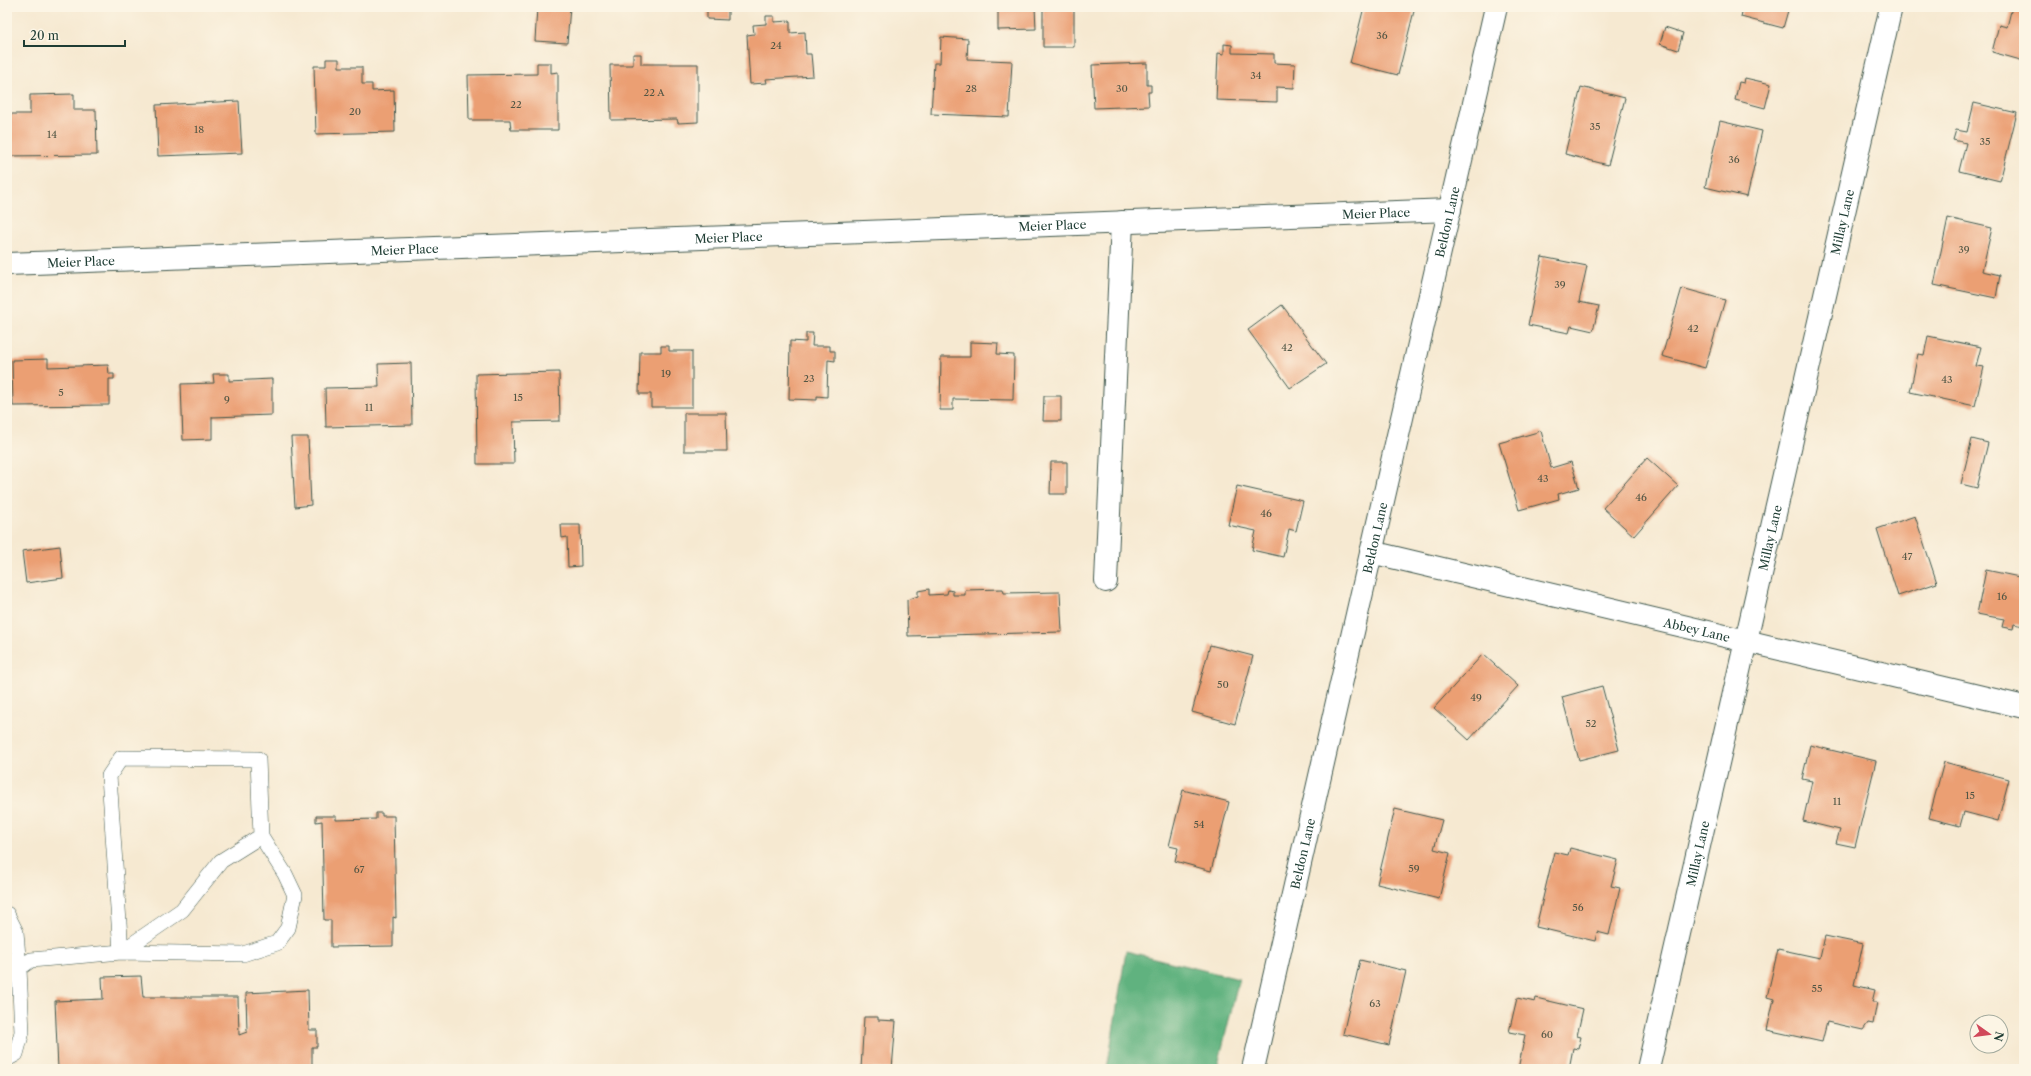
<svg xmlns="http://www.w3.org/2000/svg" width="2031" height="1076" font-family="'Libre Caslon Text',serif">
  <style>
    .forest { fill: #60b27f; stroke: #40785a }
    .building { fill: #eb9f73 }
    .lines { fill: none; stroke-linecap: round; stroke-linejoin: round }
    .service-casing { stroke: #3f574c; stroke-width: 16 }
    .minor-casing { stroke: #3f574c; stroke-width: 24 }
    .service { stroke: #fff; stroke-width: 15 }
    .minor { stroke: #fff; stroke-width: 22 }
    .labels { text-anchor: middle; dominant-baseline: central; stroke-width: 3.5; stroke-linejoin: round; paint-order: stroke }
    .number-label { font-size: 10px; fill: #525644 }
    .street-label { font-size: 12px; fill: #1f3d34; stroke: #fcf5e5 }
  </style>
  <rect width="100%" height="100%" fill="#fcf5e5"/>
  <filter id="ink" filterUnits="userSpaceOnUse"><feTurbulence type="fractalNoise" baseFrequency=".025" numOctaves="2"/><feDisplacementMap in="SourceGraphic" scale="8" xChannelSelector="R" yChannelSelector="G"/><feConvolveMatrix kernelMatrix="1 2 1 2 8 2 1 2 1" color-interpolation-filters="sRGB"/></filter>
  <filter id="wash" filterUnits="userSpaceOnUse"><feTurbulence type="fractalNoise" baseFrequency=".012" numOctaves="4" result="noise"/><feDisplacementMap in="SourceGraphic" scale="16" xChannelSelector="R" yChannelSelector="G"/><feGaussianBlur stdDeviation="0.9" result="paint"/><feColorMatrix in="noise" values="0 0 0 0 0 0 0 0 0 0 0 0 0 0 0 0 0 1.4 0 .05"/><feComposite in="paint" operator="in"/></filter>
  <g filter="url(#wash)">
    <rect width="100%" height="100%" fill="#f6e9d1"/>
    <path class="forest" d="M 1126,951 L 1239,979 L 1217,1069 L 1107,1069 Z"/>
    <g id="blocks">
      <path class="building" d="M 537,7 L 570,7 L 567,43 L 535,41 Z
        M 707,7 L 728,7 L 728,20 L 707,19 Z
        M 998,7 L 1035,7 L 1036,29 L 998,30 Z
        M 1043,7 L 1074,7 L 1074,47 L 1043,47 Z
        M 1364,7 L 1415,7 L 1398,75 L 1350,63 Z
        M 1743,7 L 1789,7 L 1783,28 L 1741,17 Z
        M 2012,7 L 2024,7 L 2024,61 L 1992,52 L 1999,25 L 2007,27 Z
        M 766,16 L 774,16 L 774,22 L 790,21 L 790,33 L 805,32 L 806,54 L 811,54 L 813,76 L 766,79 L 767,83 L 750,84 L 747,35 L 754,34 L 753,25 L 766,24 Z
        M 1665,27 L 1683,33 L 1678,50 L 1660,44 Z
        M 941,37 L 968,39 L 967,59 L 1012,61 L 1009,117 L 931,114 L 934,63 L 940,63 Z
        M 1224,44 L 1232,45 L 1232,53 L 1274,54 L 1274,63 L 1295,64 L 1294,88 L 1277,87 L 1277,102 L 1216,100 L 1218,53 L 1224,54 Z
        M 633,54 L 641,54 L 641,64 L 698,64 L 698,122 L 678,123 L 677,119 L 611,120 L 610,65 L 633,65 Z
        M 326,59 L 339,59 L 339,67 L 362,67 L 362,84 L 372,84 L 372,91 L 394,90 L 395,132 L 316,134 L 314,66 L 326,66 Z
        M 537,63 L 551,63 L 551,73 L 558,72 L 558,130 L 511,130 L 510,120 L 469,120 L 468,75 L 537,74 Z
        M 1147,63 L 1147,85 L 1151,85 L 1151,92 L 1148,92 L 1149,106 L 1094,108 L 1092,65 Z
        M 1745,78 L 1771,84 L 1765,108 L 1735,100 L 1739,82 L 1744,83 Z
        M 1581,87 L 1625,98 L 1608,165 L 1565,154 Z
        M 74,94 L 74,110 L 96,110 L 97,155 L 7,156 L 7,114 L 30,114 L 30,95 Z
        M 239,101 L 242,153 L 158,156 L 156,105 Z
        M 1974,103 L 2017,113 L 2000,181 L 1959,171 L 1966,143 L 1953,140 L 1956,130 L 1967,132 Z
        M 1720,121 L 1762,131 L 1747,197 L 1705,187 Z
        M 1948,218 L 1992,228 L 1982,271 L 2000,275 L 1996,298 L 1934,285 Z
        M 1542,257 L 1587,266 L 1579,302 L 1599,306 L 1593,331 L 1571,326 L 1569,333 L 1528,325 Z
        M 1682,288 L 1725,300 L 1705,368 L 1662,356 Z
        M 1282,305 L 1326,364 L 1290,388 L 1248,330 Z
        M 806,333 L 813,333 L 812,346 L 830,346 L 830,351 L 835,351 L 835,361 L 828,360 L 827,397 L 817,396 L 817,400 L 789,399 L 790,341 L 806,342 Z
        M 1928,336 L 1981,347 L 1976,366 L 1984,367 L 1975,406 L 1910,392 L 1918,354 L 1924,355 Z
        M 970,342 L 998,343 L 997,354 L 1014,355 L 1013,400 L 953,399 L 953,410 L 940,410 L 941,357 L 970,357 Z
        M 661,346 L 669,346 L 669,351 L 692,351 L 692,407 L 651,407 L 651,394 L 639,394 L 640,352 L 661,352 Z
        M 48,359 L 48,367 L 108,365 L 109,374 L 114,374 L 114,379 L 109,379 L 109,405 L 13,406 L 12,360 Z
        M 411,363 L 412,425 L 326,427 L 325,388 L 379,387 L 378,364 Z
        M 559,372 L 560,421 L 513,422 L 514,464 L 477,464 L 476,374 Z
        M 213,374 L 229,374 L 229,381 L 272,379 L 272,415 L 212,417 L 212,439 L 183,440 L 181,384 L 214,383 Z
        M 1044,396 L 1061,396 L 1061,421 L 1043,421 Z
        M 684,413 L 726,413 L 727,451 L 684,451 Z
        M 1541,431 L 1551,468 L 1571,462 L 1579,488 L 1558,494 L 1559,499 L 1519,510 L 1499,443 Z
        M 291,437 L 308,437 L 311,505 L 295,507 Z
        M 1972,439 L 1988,443 L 1977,488 L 1961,484 Z
        M 1647,458 L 1678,486 L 1634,536 L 1603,508 Z
        M 1051,462 L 1067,462 L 1067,494 L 1050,494 Z
        M 1237,486 L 1303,501 L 1296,531 L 1289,529 L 1283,557 L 1252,550 L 1256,531 L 1228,525 Z
        M 1915,516 L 1937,583 L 1898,596 L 1877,529 Z
        M 561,525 L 580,525 L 581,566 L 568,567 L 567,537 L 562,538 Z
        M 60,546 L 63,578 L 26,583 L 22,551 Z
        M 1986,570 L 2024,578 L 2024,626 L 2014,624 L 2013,629 L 2002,627 L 2004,619 L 1977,614 Z
        M 929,589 L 929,595 L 947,594 L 948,590 L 953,591 L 953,595 L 965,595 L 965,590 L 1003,589 L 1004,593 L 1060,592 L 1062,632 L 908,636 L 907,600 L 918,596 L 918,591 Z
        M 1210,645 L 1253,656 L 1235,724 L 1192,712 Z
        M 1483,654 L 1518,686 L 1469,740 L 1434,708 Z
        M 1602,686 L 1619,750 L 1579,760 L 1562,697 Z
        M 1810,745 L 1876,761 L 1855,847 L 1836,843 L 1840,830 L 1803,821 L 1812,781 L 1802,779 Z
        M 1944,762 L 2009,779 L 1998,821 L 1964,812 L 1960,826 L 1929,818 Z
        M 1183,790 L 1229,802 L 1211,871 L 1175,861 L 1178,848 L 1169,846 Z
        M 1395,809 L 1442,820 L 1434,849 L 1450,853 L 1439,899 L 1377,884 Z
        M 376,813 L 382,813 L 382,816 L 394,816 L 396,918 L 393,917 L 393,946 L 331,947 L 331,920 L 324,920 L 322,821 L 316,822 L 316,816 L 336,816 L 336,820 L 376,819 Z
        M 1570,848 L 1618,860 L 1611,886 L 1620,888 L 1609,935 L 1597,932 L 1595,941 L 1536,927 L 1554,852 L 1568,855 Z
        M 1825,936 L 1863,944 L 1854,985 L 1875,990 L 1872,1002 L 1877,1002 L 1873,1024 L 1868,1023 L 1863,1030 L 1827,1022 L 1822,1042 L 1767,1030 L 1774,999 L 1767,997 L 1778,949 L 1820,958 Z
        M 1360,960 L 1406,971 L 1389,1045 L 1343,1034 Z
        M 141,976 L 143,997 L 238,997 L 239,1035 L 247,1032 L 246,993 L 308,990 L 309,1030 L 317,1030 L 317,1047 L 312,1047 L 312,1069 L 58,1069 L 55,1001 L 103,999 L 102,977 Z
        M 1517,998 L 1535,1002 L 1536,998 L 1583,1009 L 1577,1036 L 1581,1037 L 1578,1049 L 1573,1048 L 1569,1069 L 1518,1069 L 1525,1035 L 1509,1032 Z
        M 864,1017 L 878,1017 L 878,1020 L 896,1021 L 892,1069 L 861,1069 Z"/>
    </g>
  </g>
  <g filter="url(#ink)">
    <use href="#blocks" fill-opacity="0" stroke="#3f574c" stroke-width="1"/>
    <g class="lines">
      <g class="service-casing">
        <path id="service" d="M 7,914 L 16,932 L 19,969 L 22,1032 L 16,1054 L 7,1059
          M 7,977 L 31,960 L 121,952 L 109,776 L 121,758 L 258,759 L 261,836 L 285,874 L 295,895 L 288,928 L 277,943 L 243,954 L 121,952 L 182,910 L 221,861 L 261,836"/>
      </g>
      <g class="minor-casing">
        <g id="minor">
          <path id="s1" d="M 7,264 L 1450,210"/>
          <path id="s2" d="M 1371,552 L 2024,707"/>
          <path d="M 1106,581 L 1122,222"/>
          <path id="s3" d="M 1253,1069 L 1496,7"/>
          <path id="s4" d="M 1648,1069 L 1891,7"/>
        </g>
      </g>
      <use href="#service" class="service"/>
      <use href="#minor" class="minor"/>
    </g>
  </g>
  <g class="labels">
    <g class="number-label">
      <text x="1382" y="35">36</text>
      <text x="776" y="45">24</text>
      <text x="1256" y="75">34</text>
      <text x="971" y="88">28</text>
      <text x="1122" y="88">30</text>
      <text x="654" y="92">22 A</text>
      <text x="516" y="104">22</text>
      <text x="355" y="111">20</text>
      <text x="1595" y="126">35</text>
      <text x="199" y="129">18</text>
      <text x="52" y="134">14</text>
      <text x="1985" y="141">35</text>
      <text x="1734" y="159">36</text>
      <text x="1964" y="249">39</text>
      <text x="1560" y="284">39</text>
      <text x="1693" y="328">42</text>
      <text x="1287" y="347">42</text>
      <text x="666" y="373">19</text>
      <text x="809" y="378">23</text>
      <text x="1947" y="379">43</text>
      <text x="61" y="392">5</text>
      <text x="518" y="397">15</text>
      <text x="227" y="399">9</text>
      <text x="369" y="407">11</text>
      <text x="1543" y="478">43</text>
      <text x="1641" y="497">46</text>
      <text x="1266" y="513">46</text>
      <text x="1907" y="556">47</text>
      <text x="2002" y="596">16</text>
      <text x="1223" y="684">50</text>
      <text x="1476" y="697">49</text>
      <text x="1591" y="723">52</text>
      <text x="1970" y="795">15</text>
      <text x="1837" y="801">11</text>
      <text x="1199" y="824">54</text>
      <text x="1414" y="868">59</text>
      <text x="359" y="869">67</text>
      <text x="1578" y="907">56</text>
      <text x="1817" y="988">55</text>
      <text x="1375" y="1003">63</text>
      <text x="1547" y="1034">60</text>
    </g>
    <g class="street-label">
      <text stroke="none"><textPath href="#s1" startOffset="1370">Meier Place</textPath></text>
      <text stroke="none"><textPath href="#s3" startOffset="869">Beldon Lane</textPath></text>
      <text stroke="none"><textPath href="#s4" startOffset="869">Millay Lane</textPath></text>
      <text stroke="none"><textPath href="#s1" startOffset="1046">Meier Place</textPath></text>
      <text stroke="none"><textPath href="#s1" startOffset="722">Meier Place</textPath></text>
      <text stroke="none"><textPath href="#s1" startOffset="398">Meier Place</textPath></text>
      <text stroke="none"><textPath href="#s1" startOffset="74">Meier Place</textPath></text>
      <text stroke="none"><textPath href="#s3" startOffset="545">Beldon Lane</textPath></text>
      <text stroke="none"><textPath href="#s4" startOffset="545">Millay Lane</textPath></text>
      <text stroke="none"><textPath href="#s2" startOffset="335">Abbey Lane</textPath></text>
      <text stroke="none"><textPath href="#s3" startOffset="221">Beldon Lane</textPath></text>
      <text stroke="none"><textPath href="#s4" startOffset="221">Millay Lane</textPath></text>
    </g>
  </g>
  <rect width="2031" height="1076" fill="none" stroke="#fcf5e5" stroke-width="24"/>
  <g transform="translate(1989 1034) rotate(104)"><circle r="19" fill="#fcf5e5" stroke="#a4ab9e"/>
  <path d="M0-3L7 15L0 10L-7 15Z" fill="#d1495b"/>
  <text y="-6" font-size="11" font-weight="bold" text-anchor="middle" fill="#1f3d34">N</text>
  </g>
  <path d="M24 40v6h101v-6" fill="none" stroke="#1f3d34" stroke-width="2"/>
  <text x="30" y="40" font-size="12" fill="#1f3d34" stroke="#fcf5e5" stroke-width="3" paint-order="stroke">20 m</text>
</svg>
